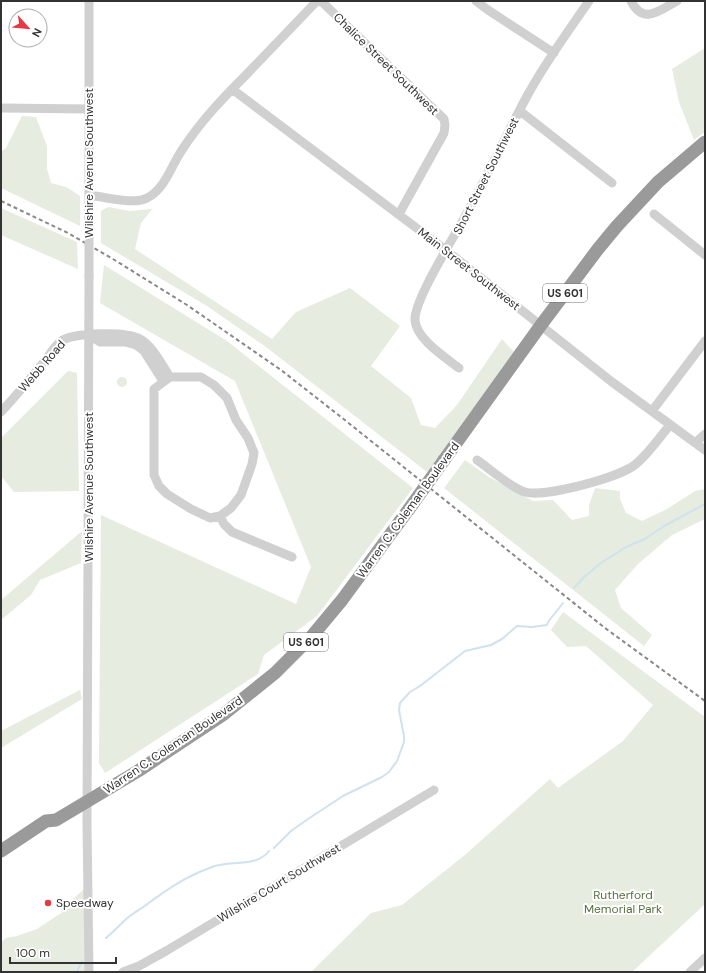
<svg xmlns="http://www.w3.org/2000/svg" width="706" height="973" font-family="'DM Sans',sans-serif">
  <style>
    .green { fill: #e6ecdf }
    .lines { fill: none; stroke-linecap: round; stroke-linejoin: round }
    .stream { stroke: #cfe2ee; stroke-width: 2 }
    .minor { stroke: #d0d0d0; stroke-width: 9 }
    .highway { stroke: #9a9a9a; stroke-width: 13 }
    .rail { stroke: #888; stroke-width: 2; stroke-dasharray: 4 3; stroke-linecap: butt }
    .minor-bridge { stroke: #d0d0d0; stroke-width: 9 }
    .highway-bridge { stroke: #9a9a9a; stroke-width: 13 }
    .poi-dot { fill: #e63946; stroke: #fff; stroke-width: 1.5 }
    .labels { text-anchor: middle; dominant-baseline: central; stroke-width: 4; stroke-linejoin: round; paint-order: stroke }
    .shield { fill: #fff; stroke: #707070; stroke-width: 1 }
    .shield-label { font-size: 11px; font-weight: bold; fill: #333 }
    .street-label { font-size: 12px; fill: #333; stroke: #fff }
    .park-label { font-size: 12px; fill: #56703f; stroke: #fff }
    .poi-label { font-size: 12px; fill: #333; stroke: #fff; text-anchor: start }
  </style>
  <rect width="100%" height="100%" fill="#fff"/>
  <path class="green" d="M 705,48 L 705,132 L 694,140 L 679,102 L 672,69 Z
    M 22,116 L 36,117 L 47,146 L 47,169 L 51,183 L 66,187 L 80,196 L 80,226 L 1,188 L 1,152 L 6,148 Z
    M 108,207 L 130,211 L 152,209 L 141,223 L 135,249 L 272,339 L 296,312 L 350,288 L 400,326 L 371,366 L 411,398 L 421,425 L 435,428 L 457,405 L 502,339 L 514,352 L 427,472 L 266,347 L 207,306 L 101,243 L 101,211 Z
    M 1,208 L 77,242 L 78,269 L 1,235 Z
    M 104,265 L 227,341 L 413,488 L 317,616 L 264,655 L 258,674 L 105,773 L 99,763 L 101,515 L 296,604 L 311,567 L 235,381 L 100,303 Z
    M 68,371 L 77,373 L 79,491 L 14,492 L 1,476 L 1,438 Z
    M117 382a5 5 0 1 1 10 0a5 5 0 1 1-10 0Z
    M 465,460 L 489,477 L 533,501 L 553,500 L 572,520 L 589,516 L 589,505 L 595,488 L 620,491 L 620,499 L 626,513 L 642,521 L 667,509 L 695,491 L 705,489 L 705,519 L 672,535 L 638,564 L 615,590 L 621,608 L 652,635 L 644,646 L 444,488 Z
    M 82,531 L 81,563 L 40,580 L 31,595 L 1,620 L 1,600 Z
    M 563,612 L 705,717 L 705,904 L 632,972 L 311,972 L 371,913 L 402,905 L 465,855 L 550,779 L 558,788 L 623,741 L 653,705 L 586,646 L 567,647 L 551,630 Z
    M 80,690 L 82,699 L 1,748 L 1,731 Z
    M 84,889 L 85,972 L 1,972 L 1,942 L 6,938 L 17,936 L 37,929 L 67,909 L 73,899 Z"/>
  <g class="lines">
    <path class="stream" d="M 574,588 L 584,577 L 601,563 L 626,547 L 645,539 L 664,526 L 705,504
      M 274,848 L 291,831 L 308,819 L 343,796 L 382,777 L 389,772 L 397,761 L 404,742 L 404,736 L 399,710 L 400,703 L 410,692 L 420,686 L 465,651 L 491,645 L 502,639 L 517,626 L 532,627 L 547,625 L 548,622 L 563,603
      M 106,938 C 112,933 118,927 124,921 C 130,915 139,910 146,905 C 169,888 185,877 212,867 C 230,860 256,868 269,851
      M 77,972 L 82,961"/>
    <path class="minor" d="M 89,1 L 89,218
      M 321,1 L 444,119 L 445,125 L 444,133 L 399,214
      M 476,1 L 488,10 L 554,53
      M 631,1 C 643,25 659,11 677,1
      M 232,89 L 447,251 L 612,382 L 705,450
      M 1,108 L 89,109
      M 520,111 L 612,183
      M 90,195 C 104,197 134,205 147,198 C 165,189 171,166 182,150 C 200,122 222,99 245,76 C 269,51 293,26 317,1
      M 654,214 L 705,255
      M 89,335 L 100,342 L 125,342 L 136,345 L 144,351 L 163,381
      M 459,368 C 445,357 416,339 415,320 C 414,301 451,242 462,222 C 485,181 504,139 526,98 C 544,64 567,33 589,1
      M 170,377 L 201,377 L 214,385 L 227,398 L 236,420 L 248,438 L 254,453 L 252,464 L 241,495 L 231,508 L 220,516 L 210,518 L 191,509 L 167,494 L 159,486 L 154,475 L 154,389 Z
      M 652,411 L 705,341
      M 1,412 C 16,396 29,380 43,363 C 49,356 53,348 60,342 C 72,332 126,331 140,339 C 152,345 162,365 170,377
      M 695,443 L 705,434
      M 477,460 C 490,469 511,488 525,492 C 544,498 621,477 636,464 C 649,453 659,438 670,425
      M 220,516 L 224,524 L 232,532 L 292,557
      M 89,972 L 87,824 L 89,275
      M 123,972 L 139,966 L 166,951 L 434,790
      M 690,972 L 705,958"/>
    <path class="highway" d="M 444,460 L 541,325 L 598,249 L 617,226 L 658,182 L 705,142
      M 1,851 L 46,821 L 56,820 L 138,771 L 224,714 L 275,673 L 312,636 L 342,600 L 409,509"/>
    <path class="rail" d="M 1,201 L 66,232 L 113,259 L 187,305 L 281,370 L 341,417 L 605,628 L 705,701"/>
    <path class="minor-bridge" d="M 89,218 L 89,275"/>
    <path class="highway-bridge" d="M 409,509 L 444,460"/>
  </g>
  <circle class="poi-dot" cx="48" cy="903" r="4"/>
  <g class="labels">
    <g class="shield">
      <rect x="543" y="284" width="44" height="18" rx="3"/>
      <rect x="284" y="633" width="44" height="18" rx="3"/>
    </g>
    <g class="shield-label">
      <text x="565" y="293">US 601</text>
      <text x="306" y="642">US 601</text>
    </g>
    <g class="street-label">
      <text transform="translate(386 64) rotate(44)">Chalice Street Southwest</text>
      <text transform="translate(89 163) rotate(-90)">Wilshire Avenue Southwest</text>
      <text transform="translate(486 176) rotate(-63)">Short Street Southwest</text>
      <text transform="translate(469 269) rotate(38)">Main Street Southwest</text>
      <text transform="translate(42 366) rotate(-49)">Webb Road</text>
      <text transform="translate(89 487) rotate(-90)">Wilshire Avenue Southwest</text>
      <text transform="translate(408 510) rotate(-54)">Warren C. Coleman Boulevard</text>
      <text transform="translate(173 745) rotate(-34)">Warren C. Coleman Boulevard</text>
      <text transform="translate(279 883) rotate(-31)">Wilshire Court Southwest</text>
    </g>
    <g class="park-label">
      <text x="623" y="895">Rutherford<tspan x="623" dy="14">Memorial Park</tspan></text>
    </g>
    <g class="poi-label">
      <text x="56" y="903">Speedway</text>
    </g>
  </g>
  <rect width="706" height="973" fill="none" stroke="#333333" stroke-width="4"/>
  <g transform="translate(28 28) rotate(117)"><circle r="19" fill="#ffffff" stroke="#adadad"/>
  <path d="M0-3L7 15L0 10L-7 15Z" fill="#e63946"/>
  <text y="-6" font-size="11" font-weight="bold" text-anchor="middle" fill="#333333">N</text>
  </g>
  <path d="M10 957v6h106v-6" fill="none" stroke="#333333" stroke-width="2"/>
  <text x="16" y="957" font-size="12" fill="#333333" stroke="#ffffff" stroke-width="3" paint-order="stroke">100 m</text>
</svg>
